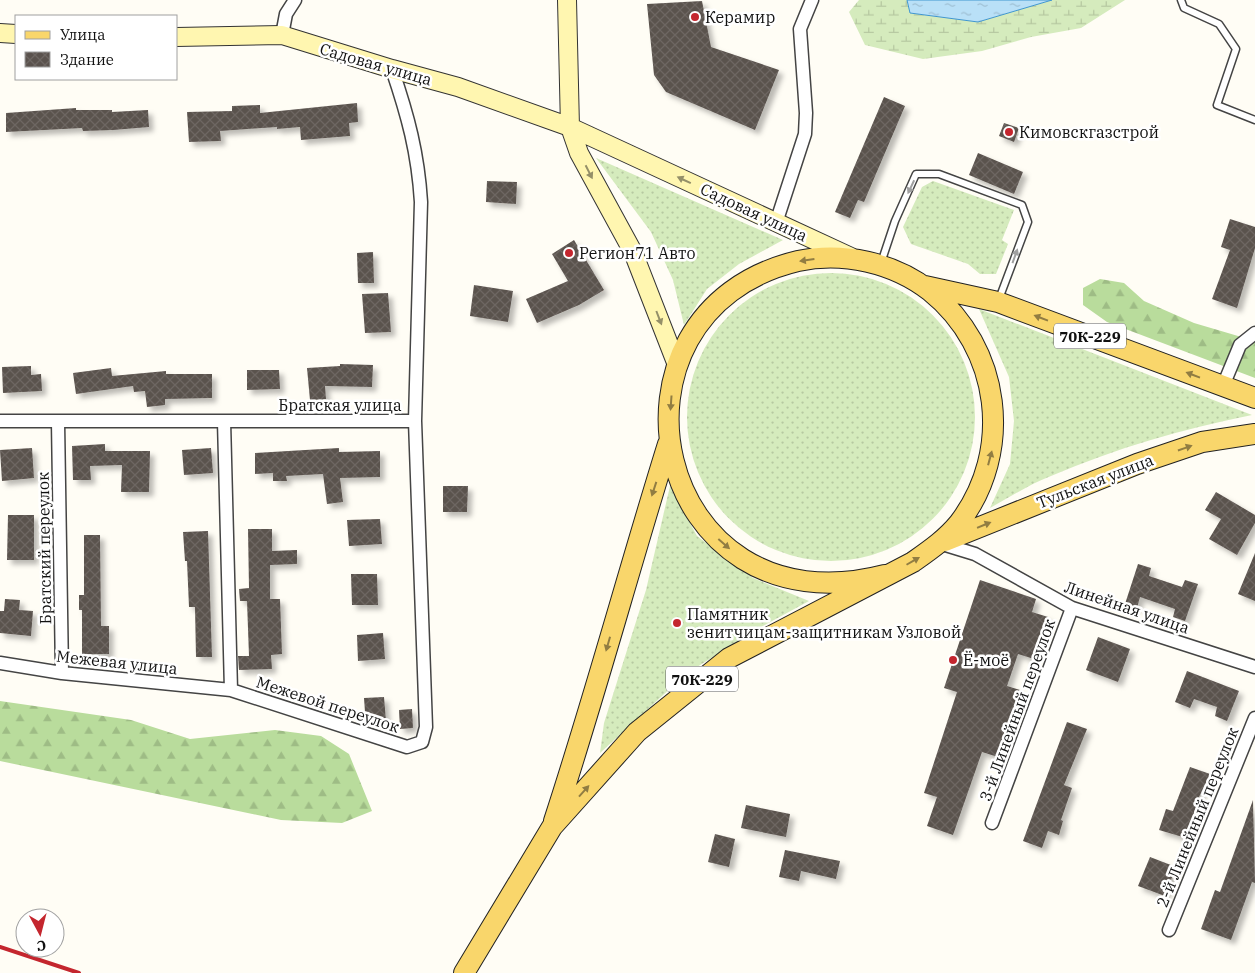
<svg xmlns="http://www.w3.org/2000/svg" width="1255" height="973" font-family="'IBM Plex Serif',serif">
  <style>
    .grass { fill: url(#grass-dots) }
    .forest { fill: url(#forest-firs) }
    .wetland { fill: url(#wetland-marsh) }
    .water { fill: url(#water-ripples); stroke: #3f96cf }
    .building { fill: url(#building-cross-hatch); filter: url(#shadow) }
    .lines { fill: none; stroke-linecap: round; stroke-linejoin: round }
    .lane-casing { stroke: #444; stroke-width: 9 }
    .street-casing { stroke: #444; stroke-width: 15 }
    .secondary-casing { stroke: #333; stroke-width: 20 }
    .primary-casing { stroke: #222; stroke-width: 22 }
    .lane { stroke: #fff; stroke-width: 6 }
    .street { stroke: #fff; stroke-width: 12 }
    .secondary { stroke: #fff6b0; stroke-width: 18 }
    .primary { stroke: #f9d66b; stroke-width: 20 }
    .rail { stroke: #c4262e; stroke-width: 4 }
    .oneway { fill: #948f68 }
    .oneway2 { fill: #a0a0a0 }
    .oneway3 { fill: #917d42 }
    .poi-dot { fill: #c4262e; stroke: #fff; stroke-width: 2 }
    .labels { text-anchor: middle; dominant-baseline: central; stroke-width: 5; stroke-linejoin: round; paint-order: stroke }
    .shield { fill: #fff; stroke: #585858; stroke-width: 1 }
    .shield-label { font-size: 15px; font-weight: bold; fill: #111 }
    .poi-label { font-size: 16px; fill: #111; stroke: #fff; text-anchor: start }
    .street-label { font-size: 16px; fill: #111; stroke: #fff }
  </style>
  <defs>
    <pattern id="grass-dots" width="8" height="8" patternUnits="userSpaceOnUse" patternTransform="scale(1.25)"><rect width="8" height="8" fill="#d5ebbd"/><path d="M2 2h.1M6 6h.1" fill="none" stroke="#b6c8a1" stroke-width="1.8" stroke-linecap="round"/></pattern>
    <pattern id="forest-firs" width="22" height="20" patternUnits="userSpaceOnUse" patternTransform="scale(1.25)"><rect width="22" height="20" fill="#b9dc9c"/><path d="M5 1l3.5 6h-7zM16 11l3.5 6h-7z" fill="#9ebc85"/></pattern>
    <pattern id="wetland-marsh" width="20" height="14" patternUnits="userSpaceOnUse" patternTransform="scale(1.25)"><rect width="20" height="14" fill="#d5ebbd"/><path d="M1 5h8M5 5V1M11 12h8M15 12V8" fill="none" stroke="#b6c8a1"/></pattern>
    <pattern id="water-ripples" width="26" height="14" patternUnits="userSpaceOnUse" patternTransform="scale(1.25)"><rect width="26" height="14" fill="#b9e0f7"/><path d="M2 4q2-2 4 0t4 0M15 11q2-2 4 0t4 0" fill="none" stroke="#9ebfd3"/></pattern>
    <pattern id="building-cross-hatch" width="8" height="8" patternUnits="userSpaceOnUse" patternTransform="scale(1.25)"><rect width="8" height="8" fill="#5a524d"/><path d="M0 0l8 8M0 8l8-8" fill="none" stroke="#6d6662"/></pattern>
    <filter id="shadow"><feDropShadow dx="4.5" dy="4.5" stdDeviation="2.5" flood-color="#0004"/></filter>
  </defs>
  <rect width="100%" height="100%" fill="#fffdf5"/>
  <path class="grass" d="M 596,158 L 783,240 L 739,264 L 707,289 L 684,325 L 673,280 L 651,232 Z
    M 933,181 L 1014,210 L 1002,240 L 1008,244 L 996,274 L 980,274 L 968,264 L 911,244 L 903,227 L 922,187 Z
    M687 417a144 144 0 1 1 288 0a144 144 0 1 1-288 0Z
    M 979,309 L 1252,415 C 1183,429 1116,448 1051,476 C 1030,484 1010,497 990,508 L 1010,464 L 1014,421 L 1009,377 Z
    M 670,486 L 697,536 L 753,578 L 809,601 L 752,632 L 686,674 L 600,753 L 604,723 L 646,590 Z"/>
  <path class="forest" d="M 1100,279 L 1124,283 L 1144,301 L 1194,323 L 1255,341 L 1255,378 L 1107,322 L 1083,305 L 1083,288 Z
    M 0,701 L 131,720 L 190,739 L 275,730 L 321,736 L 349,754 L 372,811 L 342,823 L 281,820 L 0,761 Z"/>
  <path class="wetland" d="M 859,0 L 907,0 L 910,13 L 978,22 L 1052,0 L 1125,0 L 1081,28 L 1031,37 L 982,51 L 923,59 L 865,45 L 849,12 Z"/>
  <path class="water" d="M 907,0 L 1052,0 L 978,22 L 910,13 Z"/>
  <path class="building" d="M 702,1 L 711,47 L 779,70 L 755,130 L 666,92 L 654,75 L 647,4 Z
    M 884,97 L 905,106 L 864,202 L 858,200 L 850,218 L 835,212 Z
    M 357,103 L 358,122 L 349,123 L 350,136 L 301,140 L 300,127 L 277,129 L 277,127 L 220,131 L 221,141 L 189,142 L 187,112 L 232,111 L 232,106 L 260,105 L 260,113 Z
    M 76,108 L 76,110 L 112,110 L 112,112 L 148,110 L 149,127 L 113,130 L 83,131 L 82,128 L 6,132 L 6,113 Z
    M 1004,123 L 1019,128 L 1014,142 L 999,136 Z
    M 978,153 L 1023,172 L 1014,194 L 969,175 Z
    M 487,181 L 517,182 L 516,204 L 486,202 Z
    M 1230,219 L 1255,227 L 1255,248 L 1237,308 L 1212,299 L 1230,250 L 1221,247 Z
    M 574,240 L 604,290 L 579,305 L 537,323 L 526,299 L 568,281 L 552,254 Z
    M 373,252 L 374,283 L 358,283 L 357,253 Z
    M 474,285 L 513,291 L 508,322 L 470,316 Z
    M 388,293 L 391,332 L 365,333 L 362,294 Z
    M 340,364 L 373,365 L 372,387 L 325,386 L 326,399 L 310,400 L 307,368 L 340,366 Z
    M 31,366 L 31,375 L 41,374 L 42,391 L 3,393 L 2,367 Z
    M 111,368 L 112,376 L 166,371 L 166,374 L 212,374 L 212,398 L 165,399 L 165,405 L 147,407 L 145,391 L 134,392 L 133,386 L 76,394 L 73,373 Z
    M 247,370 L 279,370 L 280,389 L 247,390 Z
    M 105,444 L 105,451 L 150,451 L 149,492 L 121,492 L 122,465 L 90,466 L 91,480 L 73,480 L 72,446 Z
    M 32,448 L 34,478 L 2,481 L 0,450 Z
    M 211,448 L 213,473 L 184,475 L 182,450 Z
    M 339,448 L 339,452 L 380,451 L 380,477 L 340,478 L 343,502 L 327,504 L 323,474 L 286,476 L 287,481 L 273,481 L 273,473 L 255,474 L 255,453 Z
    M 443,486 L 468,486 L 467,512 L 443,512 Z
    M 1216,492 L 1255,515 L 1255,523 L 1237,555 L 1209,539 L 1221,519 L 1205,510 Z
    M 8,515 L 34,515 L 34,560 L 7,560 Z
    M 380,519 L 382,544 L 349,546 L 347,520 Z
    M 248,529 L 272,529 L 272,551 L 297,550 L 297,564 L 270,565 L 270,599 L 280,599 L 282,654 L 271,655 L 272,669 L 239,670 L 238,656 L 249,656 L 247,601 L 240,601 L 239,589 L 249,588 Z
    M 208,531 L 212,657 L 196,657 L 195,607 L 189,607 L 187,561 L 185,561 L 183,532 Z
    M 84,535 L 100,535 L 101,626 L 109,626 L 109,654 L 82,654 L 82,610 L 79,610 L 79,595 L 84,595 Z
    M 1255,553 L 1255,601 L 1238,594 Z
    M 1138,564 L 1151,568 L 1149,576 L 1182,587 L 1185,580 L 1198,584 L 1185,621 L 1173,617 L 1175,609 L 1140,597 L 1137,608 L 1125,604 Z
    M 351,574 L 377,574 L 378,605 L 352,605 Z
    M 980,580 L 1036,599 L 1032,612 L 1048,617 L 1034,659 L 1018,654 L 1007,686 L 1020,690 L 998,757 L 982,752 L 953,835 L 927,826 L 937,797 L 924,793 L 957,692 L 944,688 Z
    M 5,599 L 20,600 L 19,610 L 33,611 L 31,636 L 0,633 L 0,611 L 4,611 Z
    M 383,633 L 385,659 L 358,661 L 357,635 Z
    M 1098,637 L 1130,649 L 1118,682 L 1086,670 Z
    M 1187,671 L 1239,691 L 1227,721 L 1215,716 L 1217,707 L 1194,699 L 1190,708 L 1175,702 Z
    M 384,697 L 386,721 L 370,723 L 369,712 L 365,712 L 364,698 Z
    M 412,709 L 413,728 L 400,729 L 399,710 Z
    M 1067,722 L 1087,729 L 1064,785 L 1072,788 L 1061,820 L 1063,821 L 1059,835 L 1048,831 L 1042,848 L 1023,841 Z
    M 1190,767 L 1210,774 L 1199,797 L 1186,838 L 1159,830 L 1166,809 L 1173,811 Z
    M 1253,800 L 1255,883 L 1252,882 L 1231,940 L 1201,929 L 1215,890 L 1220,892 Z
    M 746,805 L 790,814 L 786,837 L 741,828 Z
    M 715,834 L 735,839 L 729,867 L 708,862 Z
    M 785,850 L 840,861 L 836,879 L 801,871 L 799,881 L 779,877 Z
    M 1150,857 L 1176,867 L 1165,896 L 1138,886 Z"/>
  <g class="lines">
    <g class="lane-casing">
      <path id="lane" d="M 1181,0 L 1184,8 L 1219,24 L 1236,49 L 1217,105 L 1255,120
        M 881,263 L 895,221 L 916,174 L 939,174 L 1022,205 L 1028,222 L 999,299"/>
    </g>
    <g class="street-casing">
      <path id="street" d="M 282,35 L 286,14 L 295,0
        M 776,223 L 805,134 L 806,113 L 800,29 L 812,0
        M 1223,386 L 1240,345 L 1255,333
        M 0,421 L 415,421 L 421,202 C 418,153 408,116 392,69
        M 224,421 L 231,690 L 407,747 L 422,742 L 426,727 L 415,421
        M 58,422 L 62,673
        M 939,543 L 975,554 L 1072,608 L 1255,667
        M 0,663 L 62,673 L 231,690
        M 992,823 L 1072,608
        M 1169,930 L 1255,718"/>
    </g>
    <g class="secondary-casing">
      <path id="secondary" d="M 567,0 L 570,127 L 579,153 L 633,252 L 677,365
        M 0,33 L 16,34
        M 176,37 L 282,35 L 392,69 L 458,87 L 570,127 L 851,257"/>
    </g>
    <g class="primary-casing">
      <path id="primary" d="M 925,286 L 998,302 L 1255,398
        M 945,541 L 1137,464 L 1202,442 L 1255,434
        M 554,821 C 595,696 629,569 668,444
        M 464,973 L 552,827 L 637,732 L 729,658 L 913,562 C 930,550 946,539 959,523 C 1014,451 1001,348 930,291 C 894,263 843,251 798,261 C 584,312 651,636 885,575"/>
    </g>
    <use href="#lane" class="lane"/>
    <use href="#street" class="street"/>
    <use href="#secondary" class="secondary"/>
    <use href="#primary" class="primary"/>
    <path class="rail" d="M 0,947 L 79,973"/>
  </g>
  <defs><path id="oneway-solid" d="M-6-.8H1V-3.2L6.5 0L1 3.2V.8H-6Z" transform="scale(1.25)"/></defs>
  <g class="oneway">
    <use href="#oneway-solid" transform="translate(589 172) rotate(63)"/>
    <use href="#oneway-solid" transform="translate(684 180) rotate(-155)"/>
    <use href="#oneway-solid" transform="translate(659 318) rotate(69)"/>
  </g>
  <g class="oneway2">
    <use href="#oneway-solid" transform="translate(911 187) rotate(115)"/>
    <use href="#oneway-solid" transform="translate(1015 256) rotate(-70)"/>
  </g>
  <g class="oneway3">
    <use href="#oneway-solid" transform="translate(807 260) rotate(172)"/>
    <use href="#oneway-solid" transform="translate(1041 318) rotate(-159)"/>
    <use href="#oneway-solid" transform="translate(1193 375) rotate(-159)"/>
    <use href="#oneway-solid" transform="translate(671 403) rotate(94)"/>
    <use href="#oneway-solid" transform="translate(1185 448) rotate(-19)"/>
    <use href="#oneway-solid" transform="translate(990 458) rotate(-75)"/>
    <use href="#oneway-solid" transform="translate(654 489) rotate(108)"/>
    <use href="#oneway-solid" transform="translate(984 525) rotate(-22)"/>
    <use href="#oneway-solid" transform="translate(724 544) rotate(41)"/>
    <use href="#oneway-solid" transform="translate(913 561) rotate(-30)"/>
    <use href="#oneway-solid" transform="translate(608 644) rotate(106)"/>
    <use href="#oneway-solid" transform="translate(584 791) rotate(-48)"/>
  </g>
  <g class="poi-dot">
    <circle cx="695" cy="17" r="5"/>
    <circle cx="1009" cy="132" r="5"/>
    <circle cx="569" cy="253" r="5"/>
    <circle cx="677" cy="623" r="5"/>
    <circle cx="953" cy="660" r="5"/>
  </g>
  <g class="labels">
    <g class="shield">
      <rect x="1054" y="323.5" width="72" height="25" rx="4"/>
      <rect x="666" y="666.5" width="72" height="25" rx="4"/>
    </g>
    <g class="shield-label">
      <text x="1090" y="336">70К-229</text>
      <text x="702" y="679">70К-229</text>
    </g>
    <g class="poi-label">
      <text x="705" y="17">Керамир</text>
      <text x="1019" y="132">Кимовскгазстрой</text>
      <text x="579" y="253">Регион71 Авто</text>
      <text x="687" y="614">Памятник<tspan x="687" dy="18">зенитчицам-защитникам Узловой</tspan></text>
      <text x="963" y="660">Ё-моё</text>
    </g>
    <g class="street-label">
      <text transform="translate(376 64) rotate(16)">Садовая улица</text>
      <text transform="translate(754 212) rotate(25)">Садовая улица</text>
      <text x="340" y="405">Братская улица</text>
      <text transform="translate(1095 481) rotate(-21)">Тульская улица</text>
      <text transform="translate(44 548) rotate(-91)">Братский переулок</text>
      <text transform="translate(1127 607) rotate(19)">Линейная улица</text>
      <text transform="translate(117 662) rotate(6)">Межевая улица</text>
      <text transform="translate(328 704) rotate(18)">Межевой переулок</text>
      <text transform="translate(1017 710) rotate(-70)">3-й Линейный переулок</text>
      <text transform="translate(1197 817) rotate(-68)">2-й Линейный переулок</text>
    </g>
  </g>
  <rect x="15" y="15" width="162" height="65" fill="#ffffff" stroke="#a0a0a0"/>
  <rect x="25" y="31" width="25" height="8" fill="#f9d66b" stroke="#a0a0a0"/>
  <text x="60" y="40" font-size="15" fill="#111111">Улица</text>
  <rect x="25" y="52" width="25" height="15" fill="url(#building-cross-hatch)" stroke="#a0a0a0"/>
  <text x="60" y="65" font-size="15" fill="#111111">Здание</text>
  <g transform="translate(40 933) rotate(173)"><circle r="24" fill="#ffffff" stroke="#a0a0a0"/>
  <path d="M0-4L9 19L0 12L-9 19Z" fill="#c4262e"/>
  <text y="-8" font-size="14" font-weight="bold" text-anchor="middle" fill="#111111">С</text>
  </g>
</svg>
